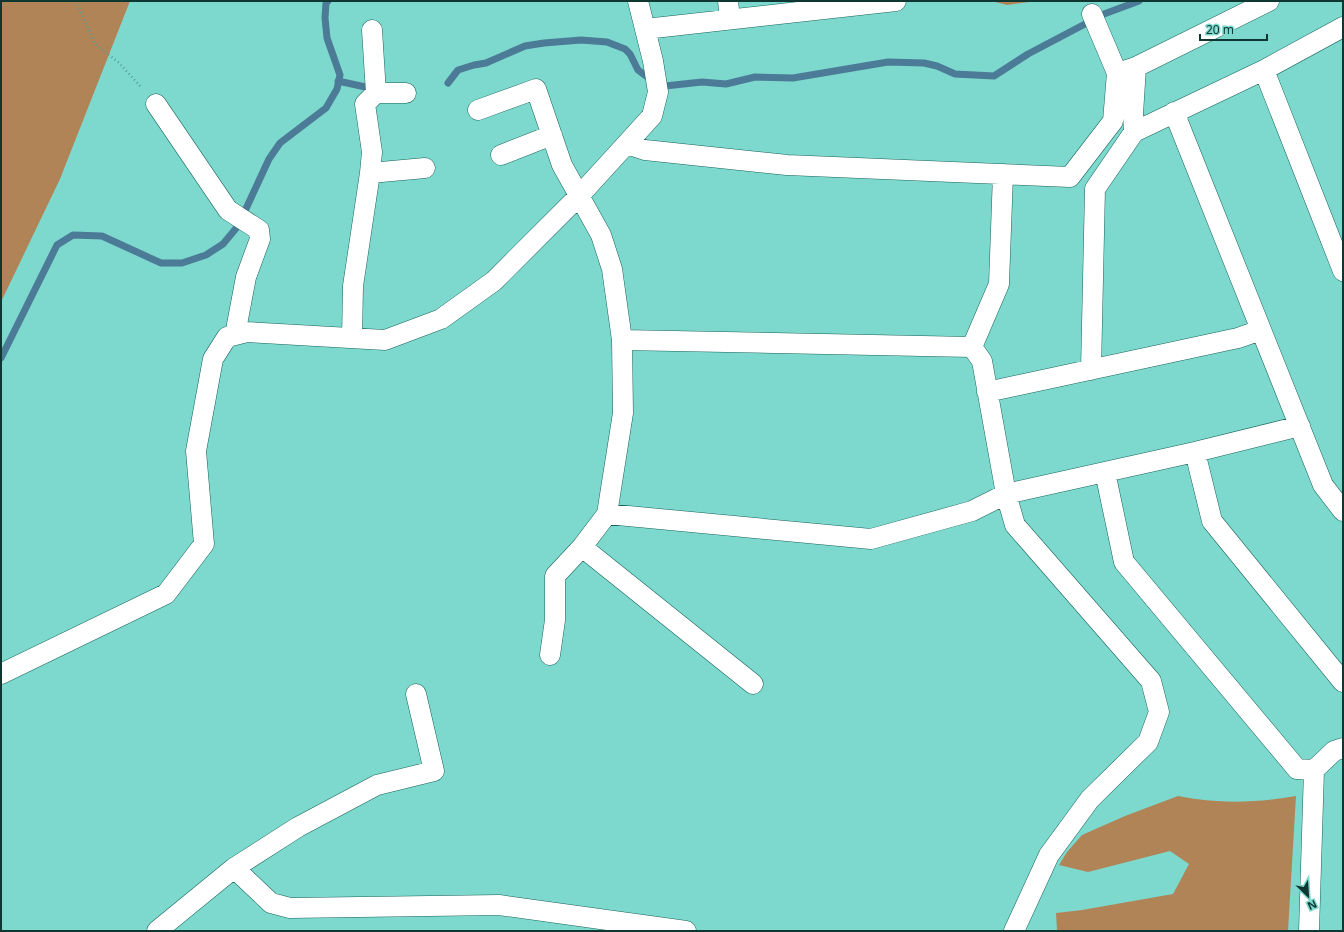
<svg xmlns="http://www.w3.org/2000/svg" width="1344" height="932" font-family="'Noto Sans',sans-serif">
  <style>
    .forest { fill: #b18458 }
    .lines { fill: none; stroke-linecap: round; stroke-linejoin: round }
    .stream { stroke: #4c7b97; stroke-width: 7 }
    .street-casing { stroke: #17635b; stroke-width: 21 }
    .path { stroke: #549d93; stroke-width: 2.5; stroke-dasharray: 1 3; stroke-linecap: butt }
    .street { stroke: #fff; stroke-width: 20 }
  </style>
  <rect width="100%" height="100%" fill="#7dd9cd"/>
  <path class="forest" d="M 1,1 L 130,1 L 60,179 L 1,302 Z
    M 991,1 L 1037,1 L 1007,5 Z
    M 1178,796 C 1217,804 1256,803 1296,796 L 1288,931 L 1057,931 L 1056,913 L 1082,910 L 1173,894 L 1189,864 L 1170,851 L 1088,872 L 1059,865 L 1067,852 L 1082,835 L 1125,816 Z"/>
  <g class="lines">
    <path class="stream" d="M 338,81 L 370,88
      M 448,83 L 458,70 L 474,65 L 486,63 L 525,46 L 544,43 L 581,40 L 607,42 L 625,49 L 630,54 L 638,70 L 646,76
      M 665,86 L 702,82 L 726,84 L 755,77 L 793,78 L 888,62 L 924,63 L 937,66 L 955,74 L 994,76 L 1028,54 L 1104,14 L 1139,1
      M 244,213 L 269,159 L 280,143 L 326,108 L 337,89 L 340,75 L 327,38 L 325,18 L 326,3 L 328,1
      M 1,358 L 57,245 L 73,235 L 102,236 L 161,263 L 182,263 L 206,255 L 223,244 L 238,226"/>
    <g class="street-casing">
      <path id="street" d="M 728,1 L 730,19
        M 1092,14 L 1117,73
        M 645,29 L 896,1
        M 1264,70 L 1343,271
        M 376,93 L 406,93
        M 156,104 L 228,210 L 259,230 L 260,239 L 246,277 L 235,335
        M 478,110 L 536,89 L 562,165 L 601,235 L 612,269 L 622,340 L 623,413 L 607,514 L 582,547 L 555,576 L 555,620 L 550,655
        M 1174,112 L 1323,485 L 1343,511
        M 1134,132 L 1133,114 L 1136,67 L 1269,1
        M 627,144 L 645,150 L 787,165 L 1070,177 L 1113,121 L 1117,73 L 1136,67
        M 501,155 L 552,135
        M 370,173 L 425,168
        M 352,338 L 353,286 L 370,173 L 372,152 L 365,104 L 376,93 L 372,30
        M 622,340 L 972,347 L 982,361 L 1006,494 L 1015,525 L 1151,681 L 1159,712 L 1148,742 L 1090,799 L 1049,855 L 1014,931
        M 972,347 L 999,284 L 1003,174
        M 1091,370 L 1095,189 L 1134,132 L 1264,70 L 1343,27
        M 987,392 L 1238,338 L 1261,330
        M 1195,452 L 1212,521 L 1343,682
        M 1105,472 L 1124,562 L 1297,769 L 1314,770
        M 607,514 L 871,539 L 972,511 L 1006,494 L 1195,452 L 1300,426
        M 582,547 L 753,684
        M 1,674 L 166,594 L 204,544 L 196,451 L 213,359 L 227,337 L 247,332 L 385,340 L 441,319 L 494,281 L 579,196 L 652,116 L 658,92 L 653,61 L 638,1
        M 234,868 L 271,903 L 290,908 L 499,905 L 686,931
        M 157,931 L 234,868 L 298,827 L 377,785 L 434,771 L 416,694
        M 1309,931 L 1314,770 L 1334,751 L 1343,748"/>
    </g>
    <path class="path" d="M 76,1 L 95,44 L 118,62 L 142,88"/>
    <use href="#street" class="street"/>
  </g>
  <rect width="1344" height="932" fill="none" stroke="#0e3732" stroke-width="4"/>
  <g transform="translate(1308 896) rotate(155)" stroke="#7dd9cd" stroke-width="3" paint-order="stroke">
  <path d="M0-3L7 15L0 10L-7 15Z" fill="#0e3732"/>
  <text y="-6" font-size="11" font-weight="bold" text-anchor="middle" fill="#0e3732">N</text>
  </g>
  <path d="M1200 34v6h67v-6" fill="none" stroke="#0e3732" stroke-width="2"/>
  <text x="1206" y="34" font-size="12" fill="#0e3732" stroke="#7dd9cd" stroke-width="3" paint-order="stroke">20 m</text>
</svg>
